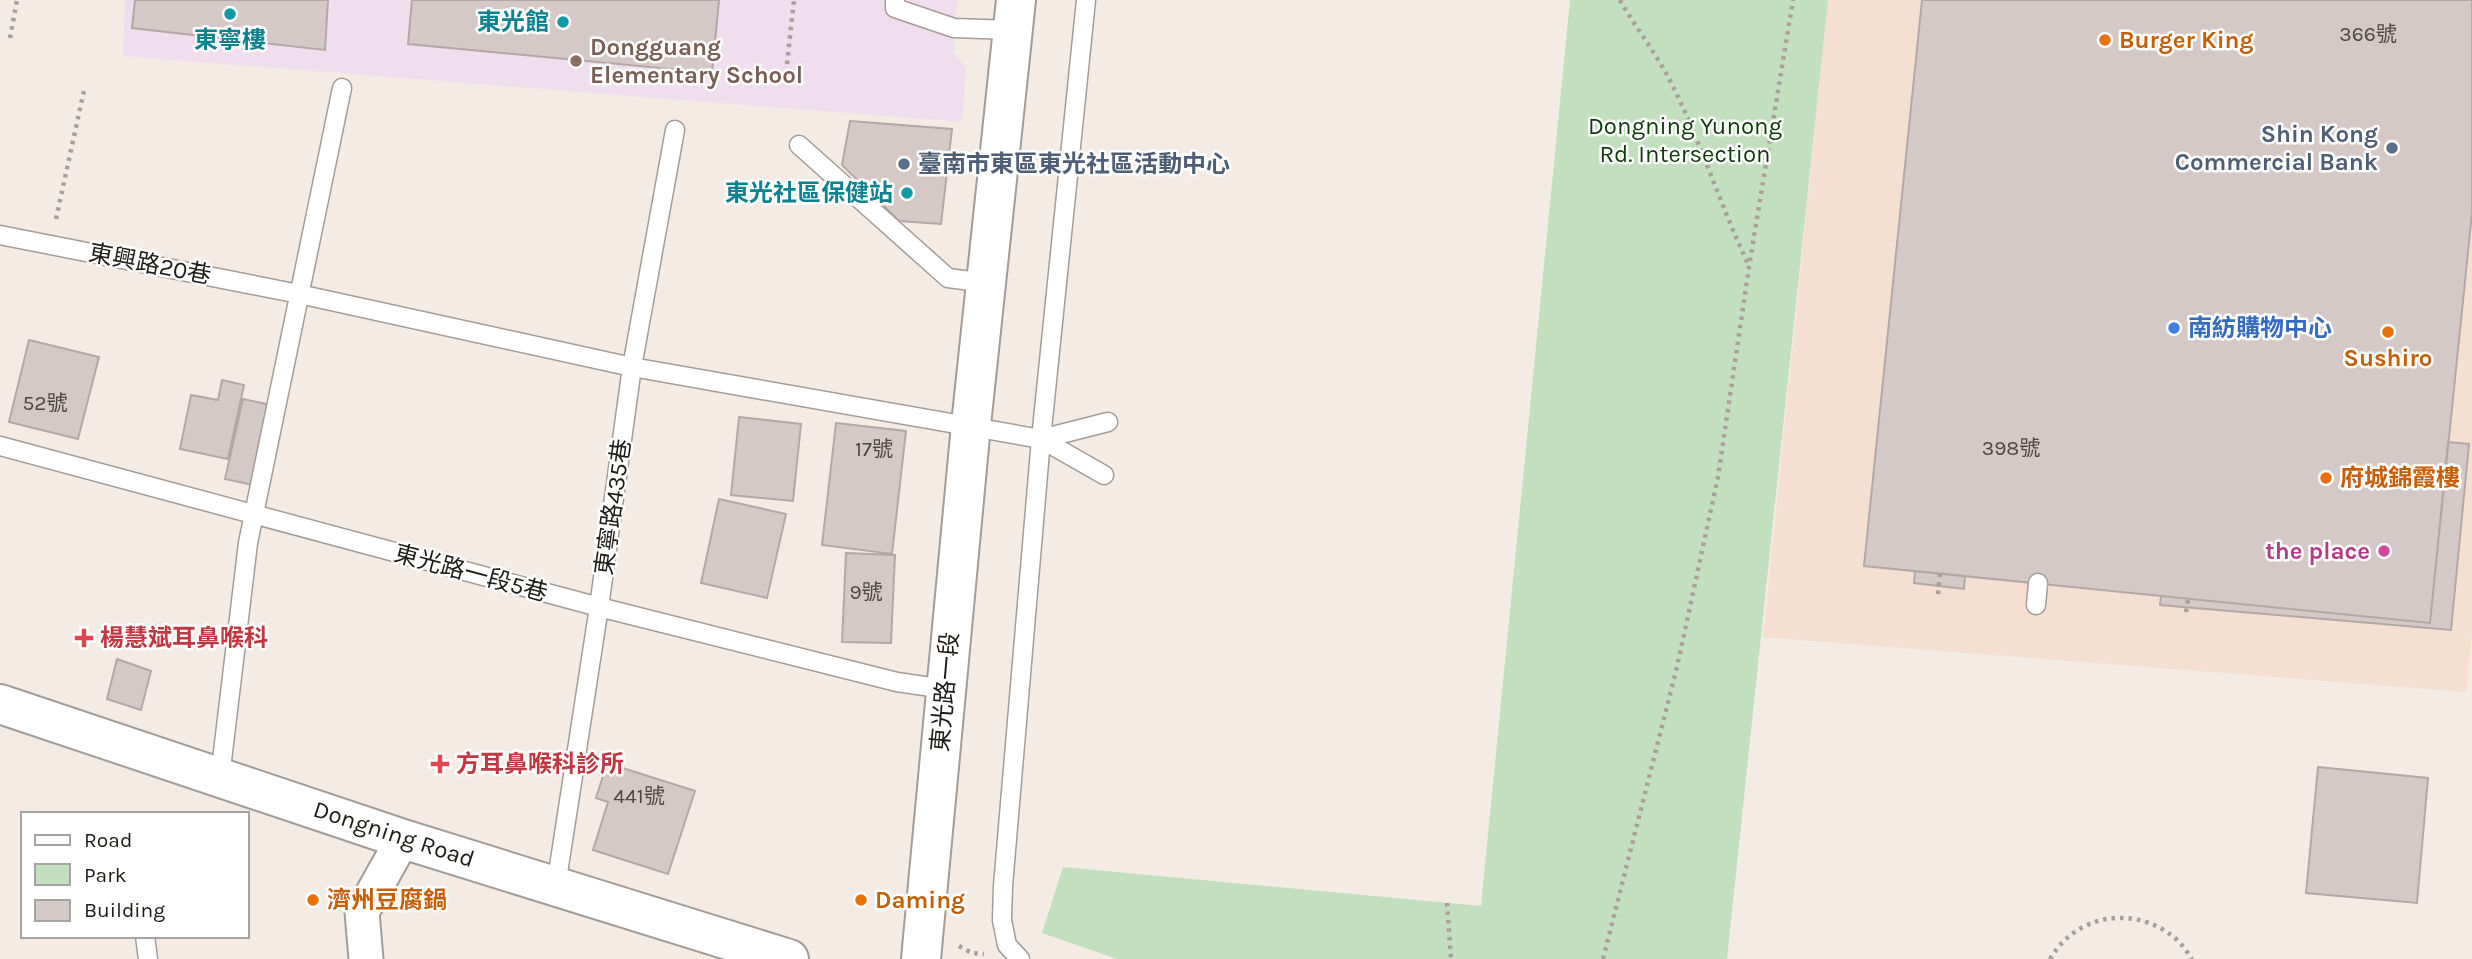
<svg xmlns="http://www.w3.org/2000/svg" width="2472" height="959" font-family="Karla,'Noto Sans TC',sans-serif">
  <style>
    .commercial { fill: #f4dfd1 }
    .education { fill: #f0dded }
    .green { fill: #c2e0be }
    .building { fill: #d5c9c8; stroke: #b4a8a7; stroke-width: 2 }
    .lines { fill: none; stroke-linecap: round; stroke-linejoin: round }
    .lane-casing { stroke: #a49c96; stroke-width: 21 }
    .street-casing { stroke: #a49c96; stroke-width: 37 }
    .secondary-casing { stroke: #a49c96; stroke-width: 42 }
    .path { stroke: #a7a09b; stroke-width: 4.5; stroke-dasharray: 3.5 5; stroke-linecap: butt }
    .lane { stroke: #fff; stroke-width: 18 }
    .street { stroke: #fff; stroke-width: 33 }
    .secondary { stroke: #fff; stroke-width: 38 }
    .culture-dot { fill: #0f9aa8; stroke: #fff; stroke-width: 2.5 }
    .food-dot { fill: #e8710a; stroke: #fff; stroke-width: 2.5 }
    .education-dot { fill: #8d6e63; stroke: #fff; stroke-width: 2.5 }
    .service-dot { fill: #5c6f8a; stroke: #fff; stroke-width: 2.5 }
    .shop-dot { fill: #3f7fe0; stroke: #fff; stroke-width: 2.5 }
    .hotel-dot { fill: #d1479c; stroke: #fff; stroke-width: 2.5 }
    .health-dot { fill: #e0444e; stroke: #fff; stroke-width: 2.5 }
    .labels { text-anchor: middle; dominant-baseline: central; stroke-width: 5; stroke-linejoin: round; paint-order: stroke }
    .number-label { font-size: 21px; fill: #4c4644 }
    .culture-label { font-size: 24px; font-weight: bold; fill: #0d838f; stroke: #fff; text-anchor: end }
    .food-label { font-size: 24px; font-weight: bold; fill: #c56008; stroke: #fff; text-anchor: start }
    .education-label { font-size: 24px; font-weight: bold; fill: #785e54; stroke: #fff; text-anchor: start }
    .park-label { font-size: 24px; fill: #0e3a0a; stroke: #fff }
    .service-label { font-size: 24px; font-weight: bold; fill: #4e5e75; stroke: #fff; text-anchor: end }
    .street-label { font-size: 24px; fill: #1e1b18; stroke: #fff }
    .shop-label { font-size: 24px; font-weight: bold; fill: #366cbe; stroke: #fff; text-anchor: start }
    .hotel-label { font-size: 24px; font-weight: bold; fill: #b23c85; stroke: #fff; text-anchor: end }
    .health-label { font-size: 24px; font-weight: bold; fill: #be3a42; stroke: #fff; text-anchor: start }
  </style>
  <rect width="100%" height="100%" fill="#f5ebe5"/>
  <path class="commercial" d="M 1828,0 L 2472,0 L 2472,632 L 2466,692 L 1763,637 Z"/>
  <path class="education" d="M 125,0 L 960,0 L 957,3 L 953,53 L 966,67 L 962,122 L 123,56 Z"/>
  <path class="green" d="M 1570,0 L 1828,0 L 1727,959 L 1117,959 L 1042,933 L 1063,867 L 1481,906 Z"/>
  <path class="building" d="M 135,0 L 328,0 L 325,50 L 132,28 Z
    M 412,0 L 719,0 L 712,73 L 408,44 Z
    M 1922,0 L 2472,0 L 2472,213 L 2430,623 L 1864,566 Z
    M 850,121 L 952,129 L 941,224 L 899,221 L 842,165 Z
    M 29,340 L 99,357 L 78,439 L 9,422 Z
    M 222,380 L 244,385 L 228,459 L 180,449 L 191,395 L 218,400 Z
    M 243,399 L 271,405 L 253,485 L 225,479 Z
    M 739,417 L 801,424 L 793,501 L 731,495 Z
    M 836,423 L 906,431 L 892,554 L 822,545 Z
    M 2448,442 L 2469,444 L 2451,630 L 2160,605 L 2161,596 L 2430,623 Z
    M 719,499 L 786,514 L 767,598 L 701,583 Z
    M 846,553 L 895,555 L 891,643 L 842,642 Z
    M 1915,571 L 1965,576 L 1964,589 L 1914,583 Z
    M 117,659 L 151,671 L 141,710 L 107,699 Z
    M 607,763 L 695,791 L 668,874 L 593,850 L 608,802 L 596,798 Z
    M 2318,767 L 2428,778 L 2417,903 L 2306,893 Z"/>
  <g class="lines">
    <g class="lane-casing">
      <path id="lane" d="M 895,0 L 895,8 L 954,28 L 1013,30
        M 799,145 L 948,278 L 986,283
        M 0,235 L 299,294 L 632,367 L 1041,439 L 1104,475
        M 1041,439 L 1108,422
        M 0,446 L 599,607 L 897,682 L 945,689
        M 2036,605 L 2038,583
        M 220,777 L 248,543 L 342,88
        M 556,886 L 599,607 L 632,367 L 675,130
        M 145,936 L 148,959
        M 1020,959 L 1007,945 L 1002,920 L 1003,886 L 1041,439 L 1086,0"/>
    </g>
    <g class="street-casing">
      <path id="street" d="M 366,959 L 362,912 L 403,839"/>
    </g>
    <g class="secondary-casing">
      <path id="secondary" d="M 0,704 L 403,839 L 789,959
        M 921,959 L 971,425 L 1016,0"/>
    </g>
    <path class="path" d="M 1620,0 C 1634,25 1652,48 1666,73 C 1699,135 1719,203 1749,266
      M 10,38 L 17,0
      M 787,64 L 794,0
      M 56,219 L 85,86
      M 1938,594 L 1940,574
      M 2186,612 L 2188,599
      M 1447,903 L 1451,959
      M 959,946 L 972,953 L 984,954
      M 1603,959 L 1677,667 L 1718,477 L 1749,267 L 1793,0
      M 2050,959 C 2077,913 2135,905 2175,938 C 2182,944 2187,952 2192,959"/>
    <use href="#lane" class="lane"/>
    <use href="#street" class="street"/>
    <use href="#secondary" class="secondary"/>
  </g>
  <g class="culture-dot">
    <circle cx="230" cy="14" r="7"/>
    <circle cx="563" cy="22" r="7"/>
    <circle cx="907" cy="193" r="7"/>
  </g>
  <g class="food-dot">
    <circle cx="2105" cy="40" r="7"/>
    <circle cx="2388" cy="332" r="7"/>
    <circle cx="2326" cy="478" r="7"/>
    <circle cx="313" cy="900" r="7"/>
    <circle cx="861" cy="900" r="7"/>
  </g>
  <circle class="education-dot" cx="576" cy="61" r="7"/>
  <g class="service-dot">
    <circle cx="2392" cy="148" r="7"/>
    <circle cx="904" cy="164" r="7"/>
  </g>
  <circle class="shop-dot" cx="2174" cy="328" r="7"/>
  <circle class="hotel-dot" cx="2384" cy="551" r="7"/>
  <g class="health-dot">
    <path d="M80.5 627.5h7v7h7v7h-7v7h-7v-7h-7v-7h7z"/>
    <path d="M436.5 753.5h7v7h7v7h-7v7h-7v-7h-7v-7h7z"/>
  </g>
  <g class="labels">
    <g class="number-label">
      <text x="2368" y="34">366號</text>
      <text x="45" y="403">52號</text>
      <text x="2011" y="448">398號</text>
      <text x="874" y="449">17號</text>
      <text x="866" y="592">9號</text>
      <text x="639" y="796">441號</text>
    </g>
    <g class="culture-label">
      <text x="549" y="22">東光館</text>
      <text x="230" y="40" text-anchor="middle">東寧樓</text>
      <text x="893" y="193">東光社區保健站</text>
    </g>
    <g class="food-label">
      <text x="2119" y="40">Burger King</text>
      <text x="2388" y="358" text-anchor="middle">Sushiro</text>
      <text x="2340" y="478">府城錦霞樓</text>
      <text x="327" y="900">濟州豆腐鍋</text>
      <text x="875" y="900">Daming</text>
    </g>
    <g class="education-label">
      <text x="590" y="47">Dongguang<tspan x="590" dy="28">Elementary School</tspan></text>
    </g>
    <g class="park-label">
      <text x="1685" y="126">Dongning Yunong<tspan x="1685" dy="28">Rd. Intersection</tspan></text>
    </g>
    <g class="service-label">
      <text x="2378" y="134">Shin Kong<tspan x="2378" dy="28">Commercial Bank</tspan></text>
      <text x="918" y="164" text-anchor="start">臺南市東區東光社區活動中心</text>
    </g>
    <g class="street-label">
      <text transform="translate(150 264) rotate(11)">東興路20巷</text>
      <text transform="translate(613 507) rotate(-82)">東寧路435巷</text>
      <text transform="translate(471 573) rotate(15)">東光路一段5巷</text>
      <text transform="translate(945 692) rotate(-85)">東光路一段</text>
      <text transform="translate(394 834) rotate(18)">Dongning Road</text>
    </g>
    <g class="shop-label">
      <text x="2188" y="328">南紡購物中心</text>
    </g>
    <g class="hotel-label">
      <text x="2370" y="551">the place</text>
    </g>
    <g class="health-label">
      <text x="100" y="638">楊慧斌耳鼻喉科</text>
      <text x="456" y="764">方耳鼻喉科診所</text>
    </g>
  </g>
  <rect x="21" y="812" width="228" height="126" fill="#ffffff" stroke="#a5a4a3" stroke-width="2"/>
  <rect x="35" y="835" width="35" height="10" fill="#ffffff" stroke="#a5a4a3" stroke-width="2"/>
  <text x="84" y="847" font-size="21" fill="#1e1b18">Road</text>
  <rect x="35" y="864" width="35" height="21" fill="#c2e0be" stroke="#a5a4a3" stroke-width="2"/>
  <text x="84" y="882" font-size="21" fill="#1e1b18">Park</text>
  <rect x="35" y="900" width="35" height="21" fill="#d5c9c8" stroke="#a5a4a3" stroke-width="2"/>
  <text x="84" y="917" font-size="21" fill="#1e1b18">Building</text>
</svg>
